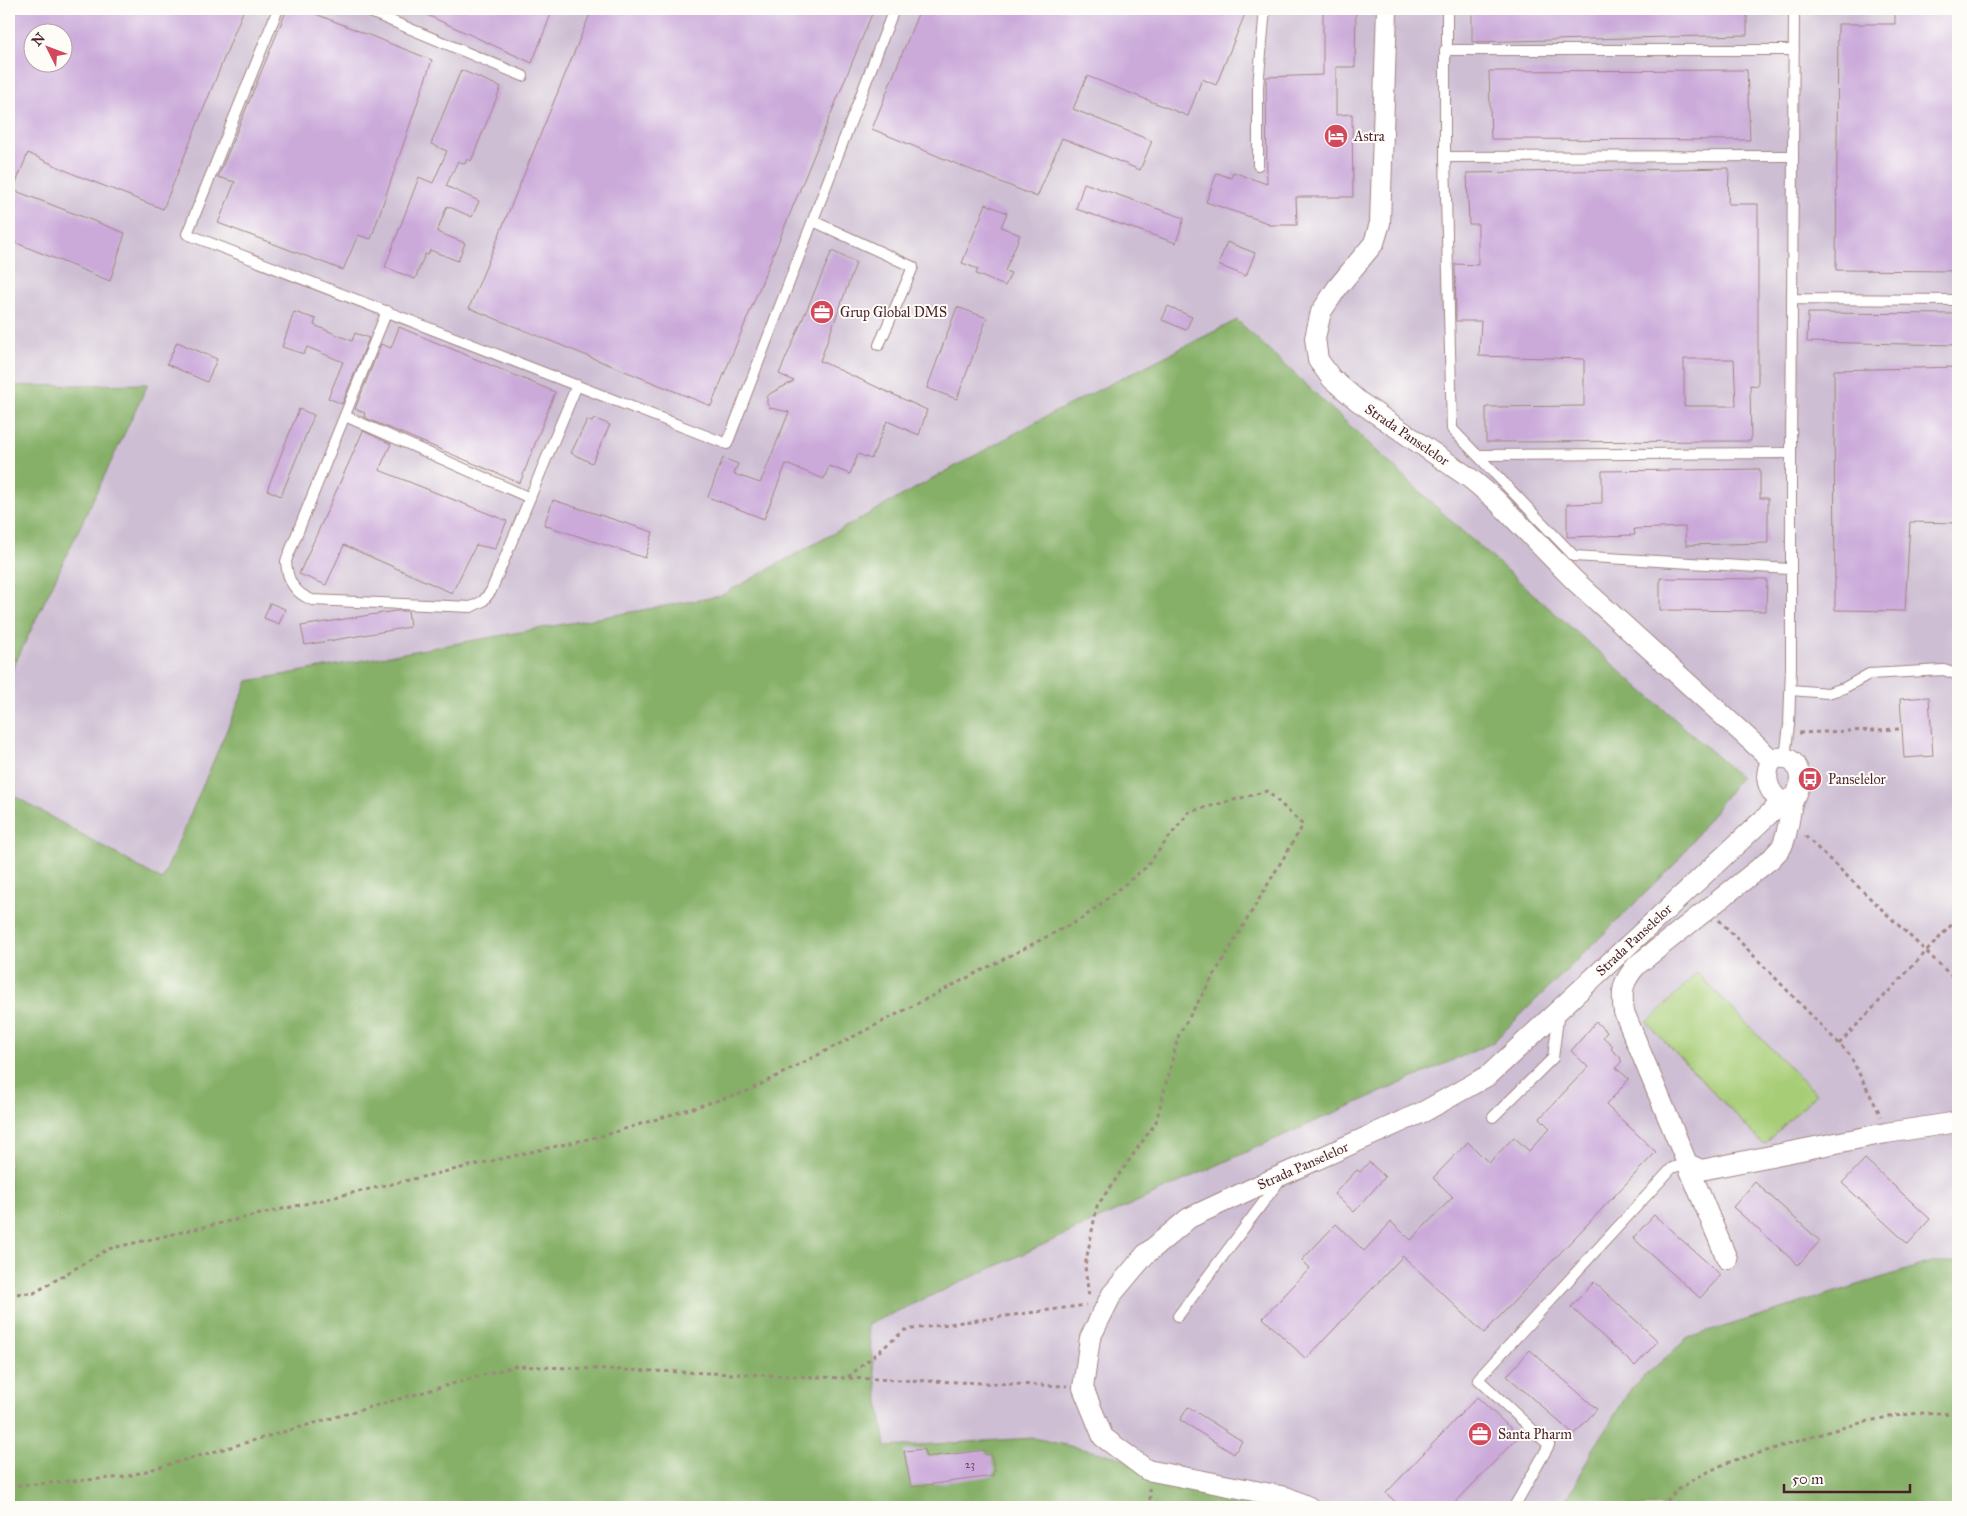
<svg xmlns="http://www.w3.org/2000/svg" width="1967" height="1516" font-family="'IM FELL Great Primer',serif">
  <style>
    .industrial { fill: #cdbed3; fill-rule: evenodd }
    .green { fill: #a8cd77; stroke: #797651 }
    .forest { fill: #86b068; stroke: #68684a }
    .building { fill: #cbaada; fill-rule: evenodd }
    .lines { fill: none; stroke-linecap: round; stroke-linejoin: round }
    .lane-casing { stroke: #a18683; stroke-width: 12 }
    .street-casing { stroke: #a18683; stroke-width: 22 }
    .path { stroke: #a18683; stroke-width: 3; stroke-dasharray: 4 4; stroke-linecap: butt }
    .lane { stroke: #fff; stroke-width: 10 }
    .street { stroke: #fff; stroke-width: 20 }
    .labels { text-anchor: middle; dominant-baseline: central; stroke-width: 4; stroke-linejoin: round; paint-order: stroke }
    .number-label { font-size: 11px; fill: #6a4257 }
    .poi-label { font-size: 14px; fill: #4a1f2b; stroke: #fdfcf7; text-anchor: start }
    .street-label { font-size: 14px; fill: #4a1f2b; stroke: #fdfcf7 }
  </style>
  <rect width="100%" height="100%" fill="#fdfcf7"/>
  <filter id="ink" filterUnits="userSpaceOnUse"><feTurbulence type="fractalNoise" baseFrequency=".02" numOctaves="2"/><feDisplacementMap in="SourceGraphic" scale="10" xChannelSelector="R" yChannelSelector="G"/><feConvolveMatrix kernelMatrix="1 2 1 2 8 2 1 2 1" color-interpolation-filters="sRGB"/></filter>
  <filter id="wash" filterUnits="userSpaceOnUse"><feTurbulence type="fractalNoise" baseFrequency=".0096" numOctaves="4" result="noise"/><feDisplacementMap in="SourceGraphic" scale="20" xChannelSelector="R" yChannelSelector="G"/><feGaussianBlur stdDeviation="1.12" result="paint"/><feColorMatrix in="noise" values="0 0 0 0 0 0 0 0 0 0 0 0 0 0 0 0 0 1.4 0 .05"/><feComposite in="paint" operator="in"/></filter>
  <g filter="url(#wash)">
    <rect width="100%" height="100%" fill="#f8ecdb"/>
    <path class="industrial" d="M 9,9 L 1958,9 L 1958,1262 L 1932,1262 L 1688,1338 L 1632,1387 L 1591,1453 L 1563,1507 L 1316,1507 L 1132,1460 L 1034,1438 L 886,1447 L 867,1325 L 1255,1148 L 1492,1043 L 1740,777 L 1454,523 L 1237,320 L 1043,418 L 720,596 L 248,681 L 162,880 L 9,793 L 9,676 L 148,384 L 9,386 ZM 32,32 L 62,32 L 62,62 L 32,62 Z"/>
    <path class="green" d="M 1697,973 L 1816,1094 L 1764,1145 L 1647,1023 Z"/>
    <path class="forest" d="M 1237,320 L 1460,529 L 1740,777 L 1674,865 L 1492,1043 L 1255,1148 L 867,1325 L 886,1447 L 1034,1438 L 1132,1460 L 1316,1507 L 9,1507 L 9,793 L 162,880 L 248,681 L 720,596 L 1043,418 Z
      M 148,384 L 9,676 L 9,386 Z
      M 1932,1262 L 1958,1262 L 1958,1507 L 1563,1507 L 1591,1453 L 1632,1387 L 1688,1338 Z"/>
    <g id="blocks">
      <path class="building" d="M 9,9 L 244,9 L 163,209 L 76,175 L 28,153 L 13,190 L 125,233 L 110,281 L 9,240 ZM 32,32 L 62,32 L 62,62 L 32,62 Z
        M 287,9 L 303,9 L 432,60 L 371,239 L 358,235 L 343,270 L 218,223 L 235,182 L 218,177 Z
        M 414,9 L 553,9 L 532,63 Z
        M 592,9 L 874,9 L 711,406 L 469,308 Z
        M 920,9 L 1247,9 L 1216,85 L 1202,79 L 1188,116 L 1087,76 L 1073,109 L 1152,141 L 1140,170 L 1062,138 L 1037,197 L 872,129 Z
        M 1323,9 L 1356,9 L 1355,67 L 1336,67 L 1336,115 L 1352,114 L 1353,197 L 1296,197 L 1297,225 L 1268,225 L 1268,223 L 1206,202 L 1217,173 L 1231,178 L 1233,172 L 1267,184 L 1266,77 L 1323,75 Z
        M 1472,9 L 1747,9 L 1747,35 L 1472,42 Z
        M 1895,9 L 1958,9 L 1958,271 L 1836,270 L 1838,24 L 1895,24 Z
        M 461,70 L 501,87 L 471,161 L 467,159 L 465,164 L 458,161 L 446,186 L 479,201 L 472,217 L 447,206 L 437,232 L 465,243 L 458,261 L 430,250 L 428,255 L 425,254 L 415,279 L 385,267 L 419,177 L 433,183 L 447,151 L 431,144 Z
        M 1747,70 L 1750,140 L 1491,139 L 1489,71 Z
        M 1729,168 L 1728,204 L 1758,204 L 1758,386 L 1750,385 L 1751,441 L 1486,442 L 1486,407 L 1584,406 L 1584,359 L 1479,356 L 1481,321 L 1456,321 L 1455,264 L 1478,265 L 1478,224 L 1469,224 L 1467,173 ZM 1684,359 L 1734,359 L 1736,406 L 1684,406 Z
        M 1084,183 L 1184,218 L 1176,243 L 1076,209 Z
        M 986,204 L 1007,213 L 1001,227 L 1020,235 L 1005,271 L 1011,273 L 1005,286 L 976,274 L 978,269 L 962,263 Z
        M 1227,242 L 1255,253 L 1246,276 L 1218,265 Z
        M 832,251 L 856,263 L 820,361 L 927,410 L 919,435 L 887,421 L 871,459 L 858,454 L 850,474 L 829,466 L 824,479 L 786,464 L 764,519 L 708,497 L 723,458 L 738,464 L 734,474 L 760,483 L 764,474 L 789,412 L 770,408 L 767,404 L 767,397 L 771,393 L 794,381 L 779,374 Z
        M 1168,306 L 1192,317 L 1186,330 L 1162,320 Z
        M 957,307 L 987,318 L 957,399 L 927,388 Z
        M 294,312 L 316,319 L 314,325 L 352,341 L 355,333 L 369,338 L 342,404 L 328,398 L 343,362 L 307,347 L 304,354 L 282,347 Z
        M 1808,313 L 1958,314 L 1958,345 L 1807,342 Z
        M 399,327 L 555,392 L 520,483 L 368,419 L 364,416 L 365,413 L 355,409 L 381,344 L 391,348 Z
        M 177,342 L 217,359 L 207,382 L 167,364 Z
        M 1958,367 L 1958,523 L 1910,522 L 1905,611 L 1835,610 L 1834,370 Z
        M 299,409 L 314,415 L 281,496 L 267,490 Z
        M 594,418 L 610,425 L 592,463 L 571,453 L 587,420 L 592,422 Z
        M 363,431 L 391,444 L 379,470 L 507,521 L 495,549 L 476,545 L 452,593 L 344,545 L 326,585 L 299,574 Z
        M 1760,469 L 1760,498 L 1768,498 L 1768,543 L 1686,545 L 1685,527 L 1634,529 L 1635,535 L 1567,537 L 1567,504 L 1602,503 L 1602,471 Z
        M 553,500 L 653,532 L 645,558 L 544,525 Z
        M 1660,578 L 1767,579 L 1766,611 L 1660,610 Z
        M 270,603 L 285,609 L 279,624 L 264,618 Z
        M 395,611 L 408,611 L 410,627 L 305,645 L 301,626 Z
        M 1929,697 L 1933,756 L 1904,758 L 1900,699 Z
        M 1596,1022 L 1607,1032 L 1603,1037 L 1613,1046 L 1611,1049 L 1621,1058 L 1620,1059 L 1622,1061 L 1616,1068 L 1629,1079 L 1606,1105 L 1656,1152 L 1484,1333 L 1403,1256 L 1306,1359 L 1263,1318 L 1310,1268 L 1302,1260 L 1336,1224 L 1364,1251 L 1391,1222 L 1411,1240 L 1453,1197 L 1433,1178 L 1468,1142 L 1489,1163 L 1514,1137 L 1529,1151 L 1550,1128 L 1540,1118 L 1588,1067 L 1571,1051 Z
        M 1865,1159 L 1930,1219 L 1908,1244 L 1842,1183 Z
        M 1369,1162 L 1385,1177 L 1354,1212 L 1334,1194 L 1357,1170 L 1360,1172 Z
        M 1755,1182 L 1820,1241 L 1798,1265 L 1733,1207 Z
        M 1654,1215 L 1721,1275 L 1700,1298 L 1633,1238 Z
        M 1594,1282 L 1658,1341 L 1635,1366 L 1571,1307 Z
        M 1530,1350 L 1597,1409 L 1574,1435 L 1507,1376 Z
        M 1477,1397 L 1519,1436 L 1451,1507 L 1401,1507 L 1386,1493 Z
        M 1188,1407 L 1242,1441 L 1234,1454 L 1180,1420 Z
        M 924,1449 L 926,1457 L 985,1450 L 986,1455 L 991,1454 L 995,1471 L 993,1472 L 993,1476 L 911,1487 L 904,1451 Z"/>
    </g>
  </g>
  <g filter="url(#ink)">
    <use href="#blocks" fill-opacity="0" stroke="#a18683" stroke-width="1"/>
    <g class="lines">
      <g class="lane-casing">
        <path id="lane" d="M 278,9 L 187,234 L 727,444 L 894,9
          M 363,9 L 523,76
          M 1447,43 L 1447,9
          M 1793,156 L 1445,157 L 1445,50 L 1794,50
          M 1445,157 L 1452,429 L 1477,455 L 1791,453
          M 1258,165 L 1258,86 L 1265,9
          M 813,221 L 913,267 L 879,345
          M 1792,299 L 1958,300
          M 387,311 L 286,561 C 287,580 294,593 312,600 L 471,607 L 483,601 L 491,591 L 577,385
          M 345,416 L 530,498
          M 1477,455 L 1574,556 L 1790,569
          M 1791,690 L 1828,693 L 1844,688 L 1869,674 L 1944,670 L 1958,675
          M 1785,757 L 1789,725 L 1791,666 L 1791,453 L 1794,9
          M 1493,1117 L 1553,1058 L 1559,1011
          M 1178,1316 L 1280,1180
          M 1514,1507 L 1549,1445 L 1478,1379 L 1672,1168 L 1686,1163"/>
      </g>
      <g class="street-casing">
        <path id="street" d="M 1387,9 L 1380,223 L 1374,243 L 1337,288 L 1321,312 L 1315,338 L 1318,360 L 1332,379 L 1358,401 L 1471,479 L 1495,499 L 1574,580 L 1772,760
          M 1686,1163 L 1701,1170 L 1886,1133 L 1958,1122
          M 1727,1259 L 1624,1012 C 1621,991 1622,982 1637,965 L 1772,858 C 1775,854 1780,850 1782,846 C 1788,834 1789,818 1792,804 C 1793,798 1798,794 1799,787 C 1803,769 1791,751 1772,760 C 1763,775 1767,792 1782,802
          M 1309,1507 L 1286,1497 L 1147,1470 L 1103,1437 L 1083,1388 L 1090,1338 L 1112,1294 L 1145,1255 L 1189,1218 L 1262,1184 L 1425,1111 L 1489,1075 L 1782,802 L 1793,798"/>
      </g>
      <path class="path" d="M 1799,733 L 1899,729
        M 1805,836 L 1958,982
        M 1719,920 L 1849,1054 L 1881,1116
        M 1839,1044 L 1958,918
        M 9,1294 L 34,1293 L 108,1249 L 605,1135 L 748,1091 L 1083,918 L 1145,868 L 1189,812 L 1267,791 L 1303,825 L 1179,1034 L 1156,1122 L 1097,1206 L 1085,1266 L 1089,1297
        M 848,1377 L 905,1330 L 1086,1305
        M 9,1486 L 125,1477 L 515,1366 L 1067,1386
        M 1149,1488 L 1150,1499 L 1158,1507
        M 1661,1507 C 1672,1491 1698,1476 1716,1468 C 1733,1459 1755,1455 1773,1449 C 1828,1432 1902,1405 1958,1415"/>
      <use href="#lane" class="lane"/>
      <use href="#street" class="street"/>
    </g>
  </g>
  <defs>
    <g id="hotel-disc" transform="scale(1.25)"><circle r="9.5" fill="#d1495b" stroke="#fdfcf7"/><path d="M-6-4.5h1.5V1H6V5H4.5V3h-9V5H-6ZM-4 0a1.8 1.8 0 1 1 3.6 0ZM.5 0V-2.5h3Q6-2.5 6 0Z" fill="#fff"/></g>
    <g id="office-disc" transform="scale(1.25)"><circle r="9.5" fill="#d1495b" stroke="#fdfcf7"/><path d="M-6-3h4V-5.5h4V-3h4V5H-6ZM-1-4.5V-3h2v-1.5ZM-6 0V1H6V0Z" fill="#fff"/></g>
    <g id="bus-disc" transform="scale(1.25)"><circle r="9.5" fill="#d1495b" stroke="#fdfcf7"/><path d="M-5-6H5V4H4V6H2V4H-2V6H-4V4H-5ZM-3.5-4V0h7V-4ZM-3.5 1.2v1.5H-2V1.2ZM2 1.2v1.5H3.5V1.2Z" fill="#fff"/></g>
  </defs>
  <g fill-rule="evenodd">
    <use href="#hotel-disc" x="1336" y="136"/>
    <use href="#office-disc" x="822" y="312"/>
    <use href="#bus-disc" x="1810" y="779"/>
    <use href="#office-disc" x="1480" y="1434"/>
  </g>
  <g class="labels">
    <g class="number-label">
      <text x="970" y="1464">23</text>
    </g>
    <g class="poi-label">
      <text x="1354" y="136">Astra</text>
      <text x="840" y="312">Grup Global DMS</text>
      <text x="1828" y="779">Panselelor</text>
      <text x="1498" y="1434">Santa Pharm</text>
    </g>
    <g class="street-label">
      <text transform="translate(1407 435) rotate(34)">Strada Panselelor</text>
      <text transform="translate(1634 940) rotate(-43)">Strada Panselelor</text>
      <text transform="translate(1303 1166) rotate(-24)">Strada Panselelor</text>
    </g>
  </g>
  <rect width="1967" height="1516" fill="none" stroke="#fdfcf7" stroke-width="30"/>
  <g transform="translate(48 48) rotate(312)"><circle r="24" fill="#fdfcf7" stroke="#b5a4a5"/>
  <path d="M0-4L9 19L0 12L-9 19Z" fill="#d1495b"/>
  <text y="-8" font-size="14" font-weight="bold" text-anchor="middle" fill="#4a1f2b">N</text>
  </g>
  <path d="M1784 1484v8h126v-8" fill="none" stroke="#4a1f2b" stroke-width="2.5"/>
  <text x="1792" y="1484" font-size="15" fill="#4a1f2b" stroke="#fdfcf7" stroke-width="4" paint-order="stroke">50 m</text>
</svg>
